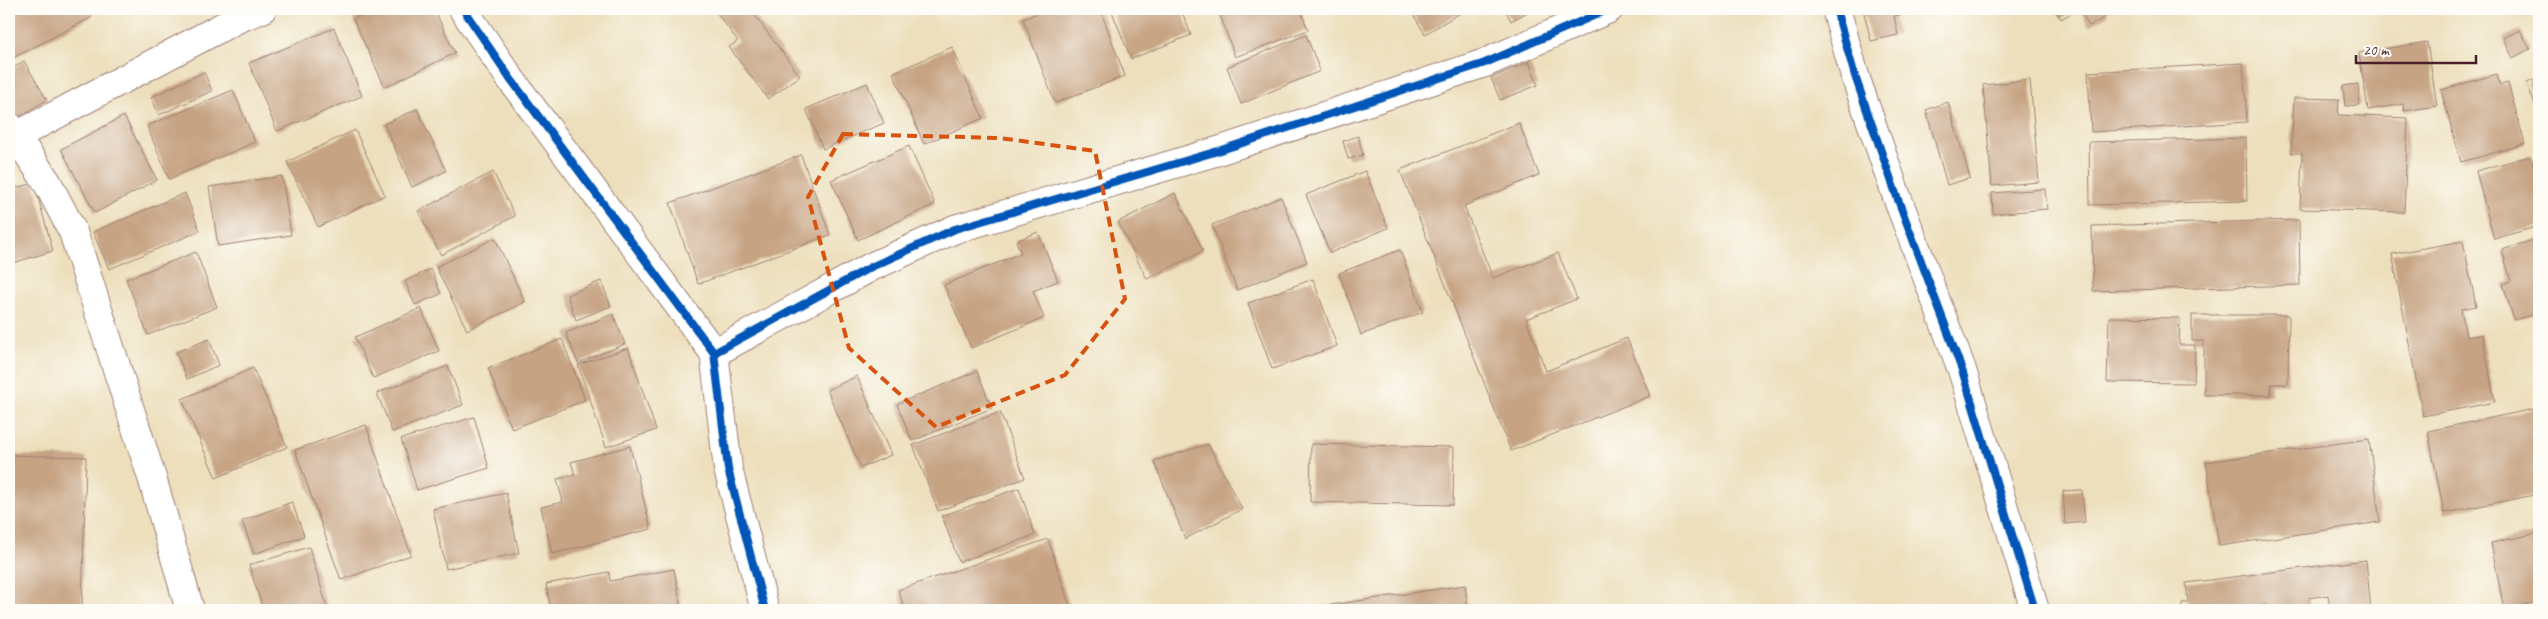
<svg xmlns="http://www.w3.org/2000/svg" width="2548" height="619" font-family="Caveat,sans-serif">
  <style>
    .building { fill: #c6a382 }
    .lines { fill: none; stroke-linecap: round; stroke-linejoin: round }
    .minor-casing { stroke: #9c7f74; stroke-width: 30 }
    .minor { stroke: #fff; stroke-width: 28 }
    .cycleway-casing { stroke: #fdfcf7; stroke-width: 11 }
    .cycleway { stroke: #0057b8; stroke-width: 8 }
    .marked { fill: none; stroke: #d8530f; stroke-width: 4; stroke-dasharray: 10 6; stroke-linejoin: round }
  </style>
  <rect width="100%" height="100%" fill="#fdfcf7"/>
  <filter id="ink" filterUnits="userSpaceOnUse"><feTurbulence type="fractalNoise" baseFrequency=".02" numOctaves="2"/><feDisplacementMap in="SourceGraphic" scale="10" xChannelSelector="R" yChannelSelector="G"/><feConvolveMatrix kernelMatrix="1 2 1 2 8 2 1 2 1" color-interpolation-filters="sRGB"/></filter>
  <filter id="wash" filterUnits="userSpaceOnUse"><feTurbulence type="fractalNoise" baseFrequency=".0096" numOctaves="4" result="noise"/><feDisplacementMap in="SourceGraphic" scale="20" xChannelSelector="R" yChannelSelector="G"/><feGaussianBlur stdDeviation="1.12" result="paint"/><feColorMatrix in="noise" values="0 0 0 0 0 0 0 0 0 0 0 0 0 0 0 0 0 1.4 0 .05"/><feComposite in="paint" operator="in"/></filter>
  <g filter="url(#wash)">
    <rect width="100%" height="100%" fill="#eddfbc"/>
    <g id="blocks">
      <path class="building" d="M 9,9 L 87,9 L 92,17 L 9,60 Z
        M 375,9 L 434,9 L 455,53 L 385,87 L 353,19 Z
        M 723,9 L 750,9 L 800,76 L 768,99 L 729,47 L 738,41 L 717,13 Z
        M 1048,9 L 1100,9 L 1125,76 L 1055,103 L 1023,19 Z
        M 1111,9 L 1181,9 L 1191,35 L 1131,59 Z
        M 1218,9 L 1300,9 L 1308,30 L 1235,57 Z
        M 1410,9 L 1467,9 L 1425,34 Z
        M 1505,9 L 1533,9 L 1511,21 Z
        M 1863,9 L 1924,9 L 1924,10 L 1894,16 L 1898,35 L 1871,41 Z
        M 2055,9 L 2079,9 L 2061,19 Z
        M 2079,9 L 2105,9 L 2109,15 L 2089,26 Z
        M 334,28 L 362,96 L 277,131 L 249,63 Z
        M 2520,30 L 2530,49 L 2513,58 L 2503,38 Z
        M 1306,35 L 1320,71 L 1241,104 L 1227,67 Z
        M 2427,42 L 2437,106 L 2404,111 L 2403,104 L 2368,110 L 2359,53 Z
        M 952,47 L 983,118 L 924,144 L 893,73 Z
        M 24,61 L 47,100 L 18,117 L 9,102 L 9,71 Z
        M 1529,62 L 1538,85 L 1500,100 L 1491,78 Z
        M 2243,63 L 2247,122 L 2091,132 L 2088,72 Z
        M 204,72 L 212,91 L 159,115 L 151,97 Z
        M 2497,74 L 2500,85 L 2508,83 L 2525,144 L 2461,162 L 2441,90 Z
        M 2539,78 L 2539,115 L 2527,83 Z
        M 2030,80 L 2039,182 L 1992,186 L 1983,85 Z
        M 867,83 L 884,123 L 823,149 L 806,109 Z
        M 2358,84 L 2360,105 L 2345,106 L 2343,86 Z
        M 233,90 L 255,142 L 169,179 L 147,126 Z
        M 2294,98 L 2339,99 L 2338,115 L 2408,118 L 2404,212 L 2300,209 L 2302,153 L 2291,153 Z
        M 1948,102 L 1970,178 L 1947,185 L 1926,110 Z
        M 417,109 L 446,171 L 412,187 L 384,124 Z
        M 124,116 L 157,180 L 95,213 L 61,149 Z
        M 1519,123 L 1539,175 L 1464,206 L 1493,278 L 1558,253 L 1577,299 L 1526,319 L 1546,371 L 1627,338 L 1650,396 L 1511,451 L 1400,170 Z
        M 355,130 L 385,195 L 318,227 L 287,162 Z
        M 1358,136 L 1363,155 L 1348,159 L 1343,141 Z
        M 2246,138 L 2247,201 L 2090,205 L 2089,142 Z
        M 909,146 L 935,204 L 858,240 L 831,180 Z
        M 801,155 L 830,235 L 698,284 L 670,203 Z
        M 2530,156 L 2533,164 L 2539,162 L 2539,226 L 2494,239 L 2476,171 Z
        M 1365,171 L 1388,228 L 1330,253 L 1306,195 Z
        M 493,172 L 515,216 L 441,255 L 418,211 Z
        M 282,176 L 291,235 L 218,246 L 209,187 Z
        M 34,183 L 53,251 L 9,264 L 9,190 Z
        M 2045,189 L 2047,209 L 1993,214 L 1992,193 Z
        M 185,193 L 200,231 L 109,269 L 93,232 Z
        M 1175,193 L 1203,251 L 1147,279 L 1118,222 Z
        M 1281,197 L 1307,262 L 1237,290 L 1212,225 Z
        M 2299,220 L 2300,285 L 2093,291 L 2092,226 Z
        M 1038,232 L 1058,281 L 1033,291 L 1044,318 L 971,348 L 944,285 L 1021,253 L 1016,241 Z
        M 495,238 L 525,302 L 467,330 L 436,267 Z
        M 2539,238 L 2539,313 L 2514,320 L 2503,284 L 2511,281 L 2502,250 Z
        M 2463,241 L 2476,306 L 2461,309 L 2466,337 L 2482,334 L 2495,402 L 2423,416 L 2392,254 Z
        M 1400,250 L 1423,312 L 1361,335 L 1339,273 Z
        M 196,252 L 217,307 L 148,335 L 126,279 Z
        M 431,269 L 441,294 L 415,305 L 405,281 Z
        M 1313,279 L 1337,346 L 1272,369 L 1248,303 Z
        M 601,281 L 611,306 L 576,320 L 567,295 Z
        M 421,308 L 439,351 L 373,378 L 355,337 Z
        M 613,314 L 625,344 L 578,363 L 566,333 Z
        M 2192,315 L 2289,315 L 2288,384 L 2271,384 L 2271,395 L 2204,395 L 2204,341 L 2192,341 Z
        M 2109,317 L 2180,318 L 2179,345 L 2195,345 L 2194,383 L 2107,382 Z
        M 2536,334 L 2539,334 L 2539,346 L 2538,346 Z
        M 209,339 L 219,365 L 187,379 L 176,352 Z
        M 562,339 L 585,400 L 512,429 L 488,368 Z
        M 628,348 L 656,430 L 606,447 L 578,365 Z
        M 448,366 L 463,405 L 392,432 L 377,393 Z
        M 2539,367 L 2539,381 L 2538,381 L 2536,368 Z
        M 253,368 L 287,447 L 216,478 L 182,399 Z
        M 977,371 L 992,408 L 912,441 L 897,404 Z
        M 857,376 L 891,455 L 861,468 L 827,390 Z
        M 2539,408 L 2539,494 L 2444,513 L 2428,431 Z
        M 1000,412 L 1025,478 L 938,511 L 913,445 Z
        M 474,417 L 489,468 L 417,490 L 401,439 Z
        M 366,425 L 411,555 L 341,580 L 295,450 Z
        M 2369,439 L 2380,522 L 2219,546 L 2206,462 Z
        M 1208,444 L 1242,509 L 1185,539 L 1154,461 Z
        M 1311,444 L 1454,447 L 1453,505 L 1310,502 Z
        M 630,446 L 651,529 L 552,554 L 541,507 L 563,502 L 557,479 L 575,475 L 571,462 Z
        M 9,455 L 86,457 L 82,610 L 9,610 Z
        M 1019,488 L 1035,535 L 959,562 L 942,516 Z
        M 2082,490 L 2085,522 L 2065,524 L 2063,491 Z
        M 506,493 L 519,553 L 446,569 L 433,509 Z
        M 292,502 L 304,536 L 254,554 L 242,521 Z
        M 2539,533 L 2539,602 L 2504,609 L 2491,543 Z
        M 1048,539 L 1071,610 L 905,610 L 898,590 Z
        M 309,547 L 328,610 L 263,610 L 249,565 Z
        M 2366,560 L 2371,610 L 2330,610 L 2328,595 L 2309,598 L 2310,610 L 2266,610 L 2266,605 L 2251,607 L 2252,610 L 2182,610 L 2182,603 L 2188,602 L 2186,583 Z
        M 674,569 L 682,610 L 551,610 L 546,584 L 609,572 L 610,581 Z
        M 1465,585 L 1468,610 L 1304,610 L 1304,609 Z"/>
    </g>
  </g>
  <g filter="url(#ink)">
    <use href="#blocks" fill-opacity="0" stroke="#9c7f74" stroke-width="1"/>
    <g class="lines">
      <g class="minor-casing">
        <path id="minor" d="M 463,9 L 510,78 L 714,353 L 728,469 L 765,610
          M 1836,9 L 1855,76 L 1897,197 L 1962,370 L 2035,610
          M 9,126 L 47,182 L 73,232 L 153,481 L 190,610
          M 16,136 L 237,19 L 262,9
          M 714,353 L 871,267 L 955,229 L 1218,151 L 1485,63 L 1609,9"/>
      </g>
      <use href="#minor" class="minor"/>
      <g class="cycleway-casing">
        <path id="cycleway" d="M 463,9 L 510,78 L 714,353 L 728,469 L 765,610
          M 1836,9 L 1855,76 L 1897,197 L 1962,370 L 2035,610
          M 714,353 L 871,267 L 955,229 L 1218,151 L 1485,63 L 1609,9"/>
      </g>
      <use href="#cycleway" class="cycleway"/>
    </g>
  </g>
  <path class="marked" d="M 843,134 L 1000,138 L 1095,151 L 1125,299 L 1065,375 L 936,427 L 849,348 L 808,197 Z"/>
  <rect width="2548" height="619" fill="none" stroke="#fdfcf7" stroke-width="30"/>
  <path d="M2356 55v8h120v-8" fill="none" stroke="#4a1f2b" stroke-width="2.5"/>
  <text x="2363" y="55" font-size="15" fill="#4a1f2b" stroke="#fdfcf7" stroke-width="4" paint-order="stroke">20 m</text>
</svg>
